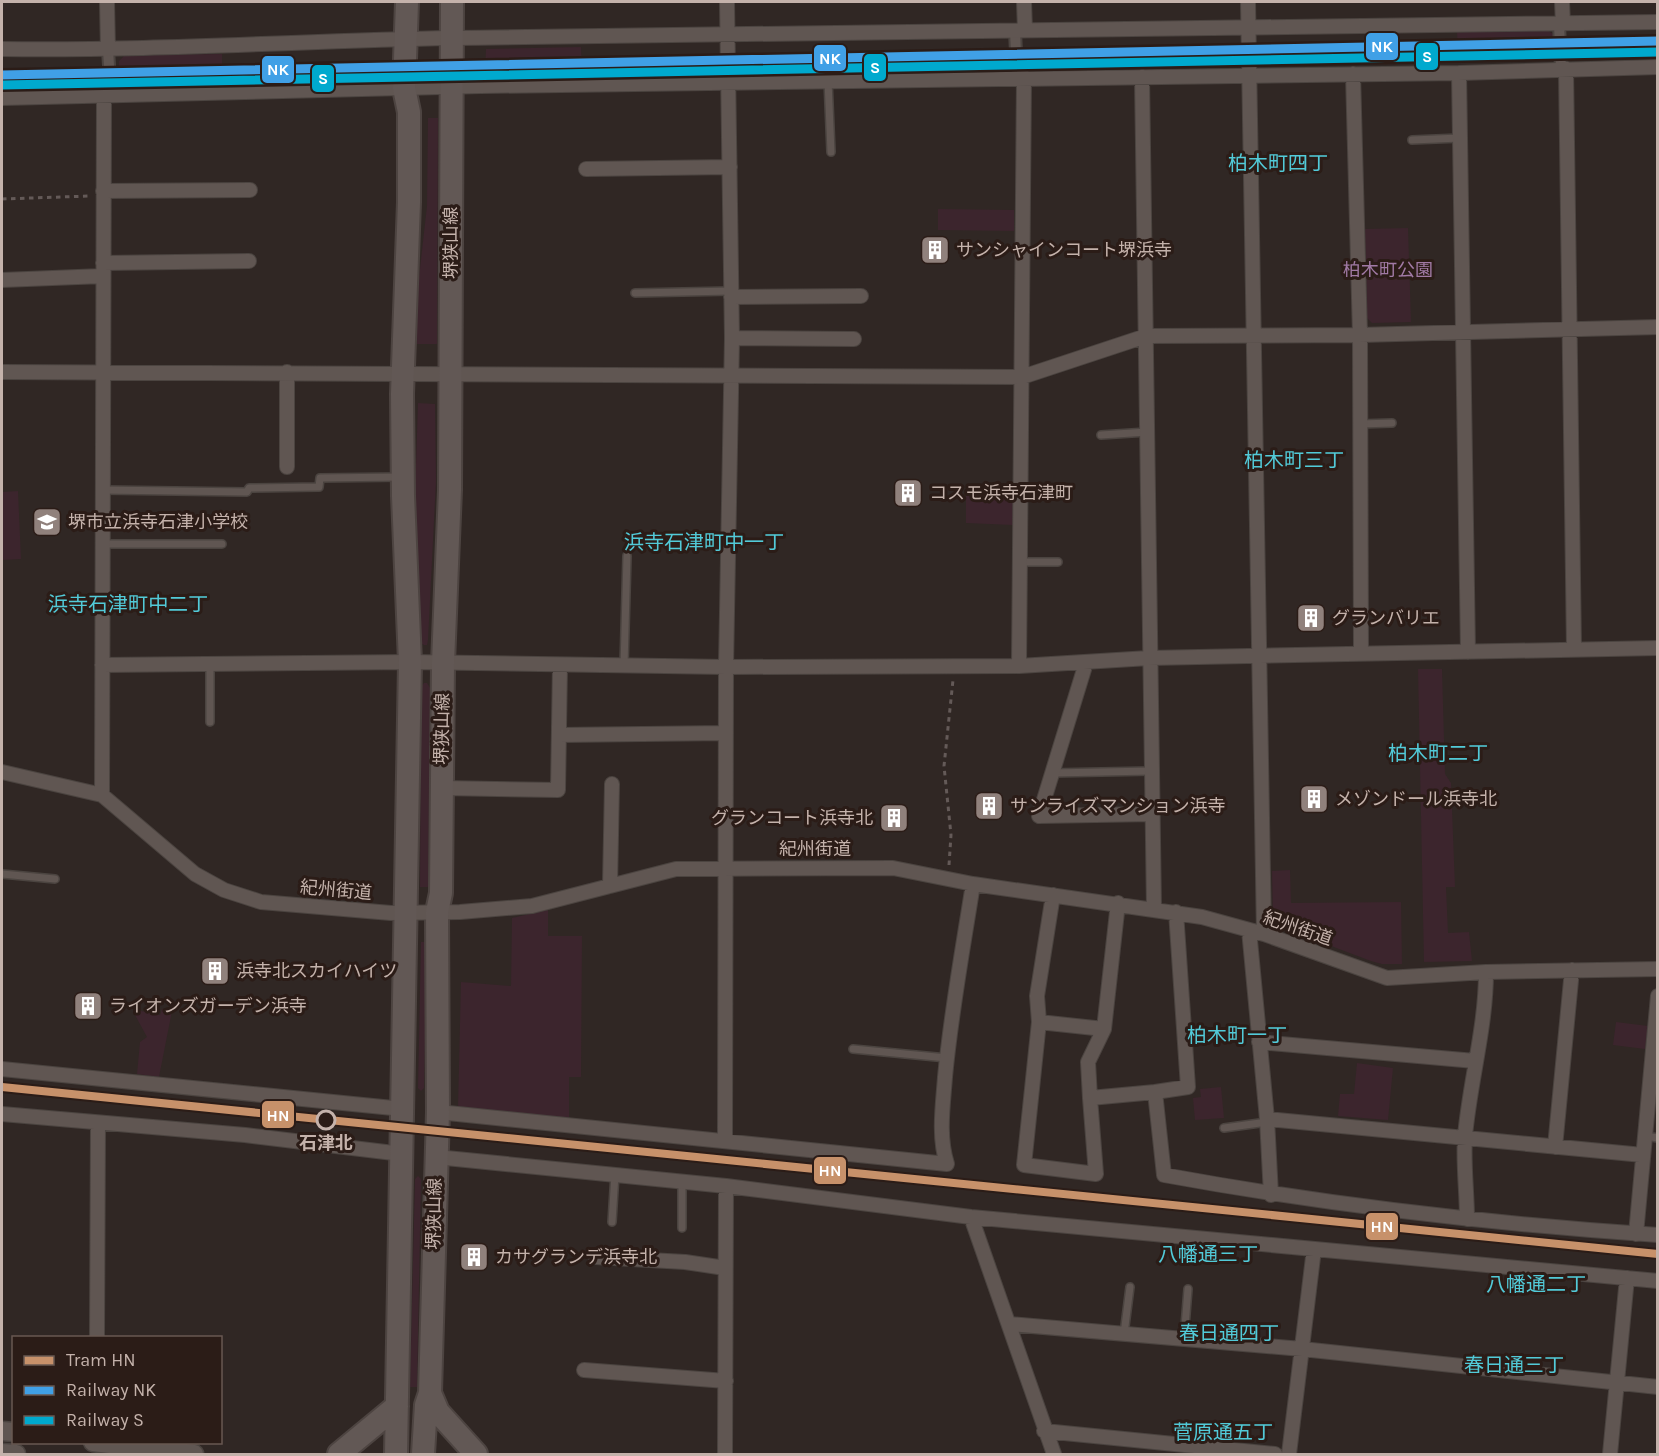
<svg xmlns="http://www.w3.org/2000/svg" width="1659" height="1456" font-family="Karla,'Noto Sans JP',sans-serif">
  <style>
    .green { fill: #3c252d }
    .lines { fill: none; stroke-linecap: round; stroke-linejoin: round }
    .service-casing { stroke: #4b4440; stroke-width: 10 }
    .pedestrian-casing { stroke: #4b4440; stroke-width: 14 }
    .minor-casing { stroke: #4b4440; stroke-width: 16 }
    .tertiary-casing { stroke: #4b4440; stroke-width: 21 }
    .primary-casing { stroke: #4d4441; stroke-width: 26 }
    .path { stroke: #645a58; stroke-width: 3; stroke-dasharray: 4.5 4.5; stroke-linecap: butt }
    .service { stroke: #605652; stroke-width: 7 }
    .pedestrian { stroke: #605652; stroke-width: 10 }
    .minor { stroke: #605652; stroke-width: 14 }
    .tertiary { stroke: #605652; stroke-width: 18 }
    .primary { stroke: #625855; stroke-width: 22 }
    .rail-1-casing { stroke: #2b1c17; stroke-width: 14 }
    .rail-2-casing { stroke: #2b1c17; stroke-width: 14 }
    .rail-1 { stroke: #40a0e6; stroke-width: 9 }
    .rail-2 { stroke: #00a9ce; stroke-width: 9 }
    .tram-1-casing { stroke: #2b1c17; stroke-width: 12 }
    .tram-1 { stroke: #c7916a; stroke-width: 8 }
    .stop-dot { fill: #2b1c17; stroke: #c4b2ab; stroke-width: 3 }
    .labels { text-anchor: middle; dominant-baseline: central; stroke-width: 6; stroke-linejoin: round; paint-order: stroke }
    .street-label { font-size: 18px; fill: #c4b2ab; stroke: #2b1c17 }
    .poi-label { font-size: 18px; fill: #c4b2ab; stroke: #2b1c17; text-anchor: start }
    .park-label { font-size: 18px; fill: #a17aa5; stroke: #2b1c17 }
    .stop-label { font-size: 18px; font-weight: bold; fill: #c4b2ab; stroke: #2b1c17 }
    .neighbourhood-label { font-size: 20px; fill: #52cad8; stroke: #2b1c17 }
    .line-badge { stroke: #2b1c17; stroke-width: 2 }
    .badge-label { font-size: 16px; text-anchor: middle; font-weight: bold; fill: #fff }
  </style>
  <rect width="100%" height="100%" fill="#302724"/>
  <path class="green" d="M 1547,30 L 1553,34 L 1554,52 L 1458,54 L 1457,31 Z
    M 581,47 L 582,78 L 577,78 L 576,71 L 485,73 L 486,49 Z
    M 222,54 L 222,76 L 119,79 L 119,61 L 125,55 Z
    M 428,118 L 438,118 L 437,344 L 417,344 L 417,295 L 427,206 Z
    M 938,209 L 1014,210 L 1014,231 L 938,230 Z
    M 1408,228 L 1411,322 L 1372,323 L 1367,318 L 1365,229 Z
    M 418,403 L 435,404 L 436,481 L 428,640 L 427,645 L 424,645 L 421,643 L 415,495 Z
    M 18,491 L 21,559 L 2,560 L 2,492 Z
    M 966,494 L 1014,495 L 1013,525 L 966,523 Z
    M 1418,669 L 1442,669 L 1445,774 L 1451,783 L 1455,887 L 1446,887 L 1448,933 L 1469,932 L 1472,961 L 1424,962 Z
    M 424,683 L 427,683 L 430,688 L 428,887 L 420,887 L 421,687 Z
    M 1290,870 L 1291,903 L 1401,902 L 1402,964 L 1382,964 L 1371,961 L 1278,926 L 1273,919 L 1272,871 Z
    M 548,910 L 548,936 L 582,936 L 581,1077 L 569,1077 L 569,1119 L 458,1107 L 461,982 L 511,986 L 512,918 Z
    M 421,942 L 427,942 L 424,1088 L 421,1091 L 418,1088 Z
    M 162,1009 L 172,1011 L 159,1077 L 137,1074 L 140,1042 L 147,1037 L 135,1015 L 136,1010 L 160,1015 Z
    M 1616,1022 L 1648,1026 L 1645,1049 L 1613,1045 Z
    M 1357,1063 L 1393,1068 L 1388,1120 L 1338,1116 L 1340,1094 L 1354,1094 Z
    M 1221,1087 L 1224,1118 L 1195,1120 L 1193,1098 L 1201,1097 L 1200,1089 Z
    M 418,1176 L 421,1179 L 417,1387 L 410,1387 L 415,1179 Z"/>
  <g class="lines">
    <g class="service-casing">
      <path id="service" d="M 828,80 L 831,152
        M 1412,140 L 1460,138
        M 635,293 L 731,291
        M 1360,424 L 1392,423
        M 1101,435 L 1147,432
        M 103,490 L 247,492 L 249,488 L 319,487 L 320,478 L 401,477
        M 102,544 L 222,544
        M 1020,562 L 1058,562
        M 210,664 L 210,722
        M 624,666 L 627,556
        M 1052,773 L 1151,771
        M 2,874 L 55,879
        M 853,1049 L 947,1058
        M 1224,1128 L 1267,1122
        M 1645,1136 L 1658,1138
        M 612,1222 L 615,1174
        M 682,1228 L 682,1181
        M 1124,1334 L 1130,1287
        M 1184,1339 L 1188,1289"/>
    </g>
    <g class="pedestrian-casing">
      <path id="pedestrian" d="M 1559,24 L 1561,69
        M 1015,30 L 1017,77
        M 108,50 L 111,96"/>
    </g>
    <g class="minor-casing">
      <path id="minor" d="M 107,2 L 108,50
        M 1024,2 L 1025,30
        M 1248,2 L 1264,934
        M 1562,2 L 1563,24
        M 2,49 C 151,51 301,41 451,38 C 853,33 1255,30 1658,22
        M 1566,69 L 1574,650
        M 1459,73 L 1468,652
        M 1353,74 L 1360,335 L 1361,654
        M 1142,77 L 1154,909
        M 2,98 L 481,86 L 1459,73 L 1658,67
        M 586,169 L 730,167
        M 103,191 L 250,190
        M 103,263 L 249,261
        M 2,280 L 103,276
        M 731,297 L 861,296
        M 732,338 L 854,339
        M 2,372 L 1022,377 L 1146,336 L 1360,335 L 1658,327
        M 287,467 L 287,372
        M 1086,663 L 1039,816 L 1152,814
        M 102,665 L 410,662 L 726,667 L 1019,666 L 1149,658 L 1658,648
        M 1019,666 L 1024,77
        M 559,735 L 726,733
        M 2,772 L 102,795 L 195,874 L 224,890 L 261,902 L 391,913 L 460,912 L 532,906 L 676,869 L 893,868 L 973,884 L 1202,917 L 1264,934 L 1387,978 L 1486,972 L 1658,969
        M 442,788 L 558,790 L 560,665
        M 102,795 L 104,96
        M 610,886 L 612,784
        M 1053,895 L 1037,996 L 1039,1022 L 1024,1165 L 1096,1174 L 1090,1098
        M 1118,903 L 1104,1029 L 1088,1062 L 1090,1098 L 1155,1092 L 1164,1175 C 1327,1205 1492,1224 1658,1235
        M 1249,930 L 1267,1119 L 1271,1195
        M 1039,1022 L 1104,1029
        M 1259,1042 L 1475,1061
        M 2,1069 L 403,1109
        M 1155,1092 L 1188,1087 L 1176,912
        M 438,1112 L 947,1164 C 938,1136 943,1105 945,1077 C 951,1012 963,948 973,884
        M 2,1114 L 245,1135 L 402,1154
        M 1267,1119 L 1643,1155
        M 725,1141 L 726,667 L 732,338 L 727,2
        M 1555,1147 L 1572,970
        M 436,1157 L 726,1186 L 971,1217 L 1658,1281
        M 971,1217 L 1054,1454
        M 1467,1219 C 1467,1192 1463,1163 1465,1136 C 1470,1081 1486,1027 1486,972
        M 1636,1234 L 1658,996
        M 596,1257 L 685,1262 L 725,1268
        M 1009,1324 L 1302,1349 L 1658,1387
        M 97,1338 L 98,1123
        M 584,1370 L 726,1381
        M 1044,1431 L 1275,1454
        M 725,1454 L 726,1186
        M 1289,1454 L 1314,1249
        M 1610,1454 L 1627,1278"/>
    </g>
    <g class="tertiary-casing">
      <path id="tertiary" d="M 2,1431 L 14,1432
        M 93,1442 L 194,1454
        M 2,1453 L 16,1454"/>
    </g>
    <g class="primary-casing">
      <path id="primary" d="M 430,1393 L 438,1412 L 476,1454
        M 339,1454 L 397,1406
        M 396,1454 L 410,662 L 403,496 L 402,394 L 409,202 L 409,112 L 404,88 L 407,2
        M 423,1454 L 426,1405 L 430,1393 L 438,1112 L 437,912 L 441,893 L 443,663 L 450,490 L 452,2"/>
    </g>
    <path class="path" d="M 2,199 L 90,196
      M 949,865 L 951,835 L 944,766 L 953,680"/>
    <use href="#service" class="service"/>
    <use href="#pedestrian" class="pedestrian"/>
    <use href="#minor" class="minor"/>
    <use href="#tertiary" class="tertiary"/>
    <use href="#primary" class="primary"/>
    <g class="rail-1-casing">
      <path id="rail-1" d="M 2,75 L 1658,41"/>
    </g>
    <g class="rail-2-casing">
      <path id="rail-2" d="M 2,85 L 1658,52"/>
    </g>
    <use href="#rail-1" class="rail-1"/>
    <use href="#rail-2" class="rail-2"/>
    <g class="tram-1-casing">
      <path id="tram-1" d="M 2,1087 L 1658,1254"/>
    </g>
    <use href="#tram-1" class="tram-1"/>
  </g>
  <defs>
    <g id="building-square" transform="scale(1.5)"><rect x="-9" y="-9" width="18" height="18" rx="4" fill="#90817c" stroke="#2b1c17"/><path d="M-4-6H4V6H1V3H-1V6H-4ZM-2.5-4.3h1.7v1.8h-1.7ZM.8-4.3h1.7v1.8H.8ZM-2.5-1h1.7V.8h-1.7ZM.8-1h1.7V.8H.8Z" fill="#fff"/></g>
    <g id="school-square" transform="scale(1.5)"><rect x="-9" y="-9" width="18" height="18" rx="4" fill="#90817c" stroke="#2b1c17"/><path d="M0-5L7-2L0 1L-7-2ZM-4 1L0 2.5L4 1V4Q0 6-4 4Z" fill="#fff"/></g>
  </defs>
  <g fill-rule="evenodd">
    <use href="#building-square" x="935" y="250"/>
    <use href="#building-square" x="908" y="493"/>
    <use href="#school-square" x="47" y="522"/>
    <use href="#building-square" x="1311" y="618"/>
    <use href="#building-square" x="1314" y="799"/>
    <use href="#building-square" x="989" y="806"/>
    <use href="#building-square" x="894" y="818"/>
    <use href="#building-square" x="215" y="971"/>
    <use href="#building-square" x="88" y="1006"/>
    <use href="#building-square" x="474" y="1257"/>
  </g>
  <circle class="stop-dot" cx="326" cy="1120" r="9"/>
  <g class="labels">
    <g class="street-label">
      <text transform="translate(451 243) rotate(-90)">堺狭山線</text>
      <text transform="translate(442 729) rotate(-89)">堺狭山線</text>
      <text x="815" y="849">紀州街道</text>
      <text transform="translate(336 890) rotate(5)">紀州街道</text>
      <text transform="translate(1298 928) rotate(19)">紀州街道</text>
      <text transform="translate(434 1214) rotate(-89)">堺狭山線</text>
    </g>
    <g class="poi-label">
      <text x="956" y="250">サンシャインコート堺浜寺</text>
      <text x="929" y="493">コスモ浜寺石津町</text>
      <text x="68" y="522">堺市立浜寺石津小学校</text>
      <text x="1332" y="618">グランバリエ</text>
      <text x="1335" y="799">メゾンドール浜寺北</text>
      <text x="1010" y="806">サンライズマンション浜寺</text>
      <text x="873" y="818" text-anchor="end">グランコート浜寺北</text>
      <text x="236" y="971">浜寺北スカイハイツ</text>
      <text x="109" y="1006">ライオンズガーデン浜寺</text>
      <text x="495" y="1257">カサグランデ浜寺北</text>
    </g>
    <g class="park-label">
      <text x="1388" y="270">柏木町公園</text>
    </g>
    <g class="stop-label">
      <text x="326" y="1143">石津北</text>
    </g>
    <g class="neighbourhood-label">
      <text x="1278" y="163">柏木町四丁</text>
      <text x="1294" y="460">柏木町三丁</text>
      <text x="704" y="542">浜寺石津町中一丁</text>
      <text x="128" y="604">浜寺石津町中二丁</text>
      <text x="1438" y="753">柏木町二丁</text>
      <text x="1237" y="1035">柏木町一丁</text>
      <text x="1208" y="1254">八幡通三丁</text>
      <text x="1536" y="1284">八幡通二丁</text>
      <text x="1229" y="1333">春日通四丁</text>
      <text x="1514" y="1365">春日通三丁</text>
      <text x="1223" y="1432">菅原通五丁</text>
    </g>
  </g>
  <g class="line-badge">
    <rect x="1365" y="32" width="34" height="29" rx="6" fill="#40a0e6"/>
    <rect x="1415" y="42" width="24" height="29" rx="6" fill="#00a9ce"/>
    <rect x="813" y="44" width="34" height="28" rx="6" fill="#40a0e6"/>
    <rect x="863" y="53" width="24" height="29" rx="6" fill="#00a9ce"/>
    <rect x="261" y="55" width="34" height="29" rx="6" fill="#40a0e6"/>
    <rect x="311" y="64" width="24" height="29" rx="6" fill="#00a9ce"/>
    <rect x="261" y="1100" width="34" height="29" rx="6" fill="#c7916a"/>
    <rect x="813" y="1156" width="34" height="29" rx="6" fill="#c7916a"/>
    <rect x="1365" y="1212" width="34" height="29" rx="6" fill="#c7916a"/>
  </g>
  <g class="badge-label">
    <text x="1382" y="52">NK</text>
    <text x="1427" y="62">S</text>
    <text x="830" y="64">NK</text>
    <text x="875" y="73">S</text>
    <text x="278" y="75">NK</text>
    <text x="323" y="84">S</text>
    <text x="278" y="1121">HN</text>
    <text x="830" y="1176">HN</text>
    <text x="1382" y="1232">HN</text>
  </g>
  <rect width="1659" height="1456" fill="none" stroke="#c4b2ab" stroke-width="6"/>
  <rect x="12" y="1336" width="210" height="108" fill="#2b1c17" stroke="#685852" stroke-width="1.5"/>
  <rect x="24" y="1356" width="30" height="9" fill="#c7916a" stroke="#685852" stroke-width="1.5"/>
  <text x="66" y="1366" font-size="18" fill="#c4b2ab">Tram HN</text>
  <rect x="24" y="1386" width="30" height="9" fill="#40a0e6" stroke="#685852" stroke-width="1.5"/>
  <text x="66" y="1396" font-size="18" fill="#c4b2ab">Railway NK</text>
  <rect x="24" y="1416" width="30" height="9" fill="#00a9ce" stroke="#685852" stroke-width="1.5"/>
  <text x="66" y="1426" font-size="18" fill="#c4b2ab">Railway S</text>
</svg>
